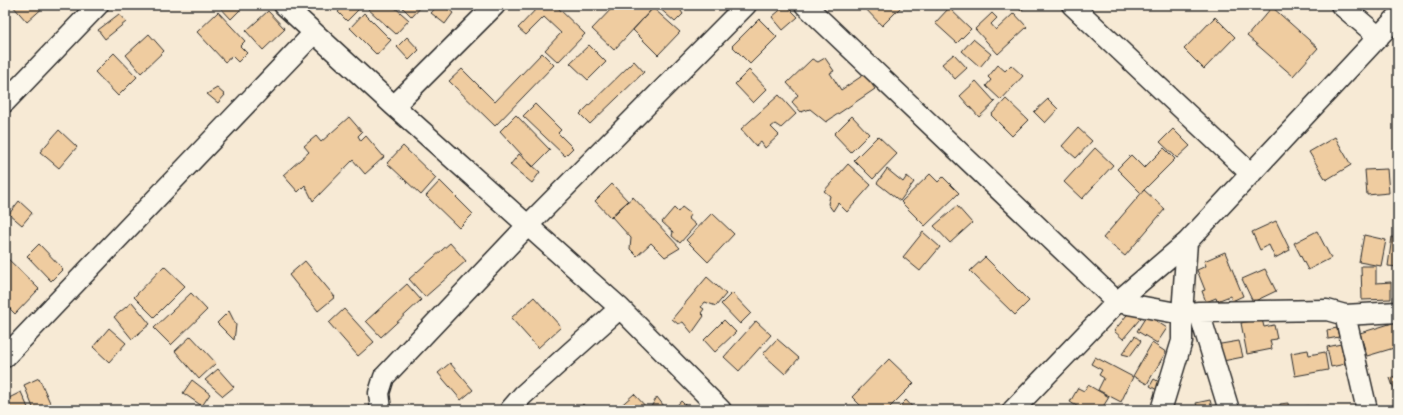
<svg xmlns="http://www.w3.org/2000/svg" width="1403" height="415" font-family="Mali,sans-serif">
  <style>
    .building { fill: #efcca0; stroke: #2b2b2b }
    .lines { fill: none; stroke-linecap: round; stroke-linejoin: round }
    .minor-casing { stroke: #2b2b2b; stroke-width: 23 }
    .minor { stroke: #fbf7ec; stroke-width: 20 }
  </style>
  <rect width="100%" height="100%" fill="#f7ead5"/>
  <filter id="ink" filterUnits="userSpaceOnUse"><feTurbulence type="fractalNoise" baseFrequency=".025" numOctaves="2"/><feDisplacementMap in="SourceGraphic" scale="8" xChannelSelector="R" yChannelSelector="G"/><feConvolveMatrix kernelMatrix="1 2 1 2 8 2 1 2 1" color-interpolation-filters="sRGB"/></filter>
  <g filter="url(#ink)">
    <path class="building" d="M 12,5 L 46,5 L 27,22 Z
      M 218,5 L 245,5 L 231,19 Z
      M 344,5 L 363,5 L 347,21 L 338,12 Z
      M 372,5 L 392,5 L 409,20 L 396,34 L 368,9 Z
      M 400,5 L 423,5 L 412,17 Z
      M 438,5 L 443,5 L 453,13 L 445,24 L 431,13 Z
      M 540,5 L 555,5 L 585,34 L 558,62 L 545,50 L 561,33 L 544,17 L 526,35 L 518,28 Z
      M 615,5 L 650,5 L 653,8 L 614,50 L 592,29 Z
      M 656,5 L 677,5 L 683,14 L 675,22 Z
      M 786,5 L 798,17 L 783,30 L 772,17 Z
      M 862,5 L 903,5 L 882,26 Z
      M 1015,5 L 1027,5 L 1021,11 Z
      M 1272,7 L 1318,48 L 1293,76 L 1247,36 Z
      M 653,8 L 680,32 L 658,55 L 633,30 Z
      M 949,8 L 971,29 L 957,43 L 935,23 Z
      M 268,11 L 285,29 L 263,50 L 246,31 Z
      M 218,12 L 245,41 L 240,46 L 247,53 L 238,62 L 232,56 L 225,62 L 197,32 Z
      M 364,13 L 391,40 L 377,55 L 350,28 Z
      M 992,13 L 997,18 L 991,24 L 996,30 L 1014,13 L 1027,27 L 998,54 L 975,29 Z
      M 119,14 L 126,22 L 105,39 L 98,30 Z
      M 1215,17 L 1235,37 L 1204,69 L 1184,49 Z
      M 759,19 L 777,37 L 750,64 L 732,46 Z
      M 149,34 L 164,51 L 141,73 L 126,55 Z
      M 407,37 L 419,50 L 409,60 L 397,47 Z
      M 973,39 L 991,54 L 980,67 L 962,51 Z
      M 589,45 L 606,62 L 588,80 L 570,63 Z
      M 114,53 L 137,77 L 118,96 L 95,72 Z
      M 542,53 L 554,65 L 495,126 L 449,81 L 462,69 L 495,102 Z
      M 954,54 L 967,68 L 955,79 L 942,64 Z
      M 825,58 L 834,71 L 830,73 L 841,90 L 865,74 L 875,89 L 826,122 L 810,109 L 801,112 L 792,102 L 798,95 L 787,83 L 812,59 L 818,62 Z
      M 634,61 L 644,72 L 590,124 L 580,114 Z
      M 998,65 L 1005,71 L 1011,65 L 1023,76 L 1001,100 L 986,86 L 991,80 L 988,77 Z
      M 749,70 L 767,89 L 753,103 L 735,84 Z
      M 976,81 L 995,102 L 979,117 L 960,96 Z
      M 217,88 L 225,95 L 218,103 L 207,94 Z
      M 779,95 L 796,114 L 781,128 L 775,124 L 771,127 L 779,135 L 765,148 L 761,142 L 756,146 L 741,129 Z
      M 1006,99 L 1028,120 L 1012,136 L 991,115 Z
      M 1048,99 L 1058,109 L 1045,123 L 1034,112 Z
      M 535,104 L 561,130 L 558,133 L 573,148 L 565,156 L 523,116 Z
      M 516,115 L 550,150 L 533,167 L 500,131 Z
      M 852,116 L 869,134 L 851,152 L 834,134 Z
      M 349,117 L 362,132 L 358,136 L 361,141 L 366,136 L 384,157 L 365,174 L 353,160 L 313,201 L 305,185 L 298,192 L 283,175 L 309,152 L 304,146 L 316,136 L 321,142 Z
      M 1078,128 L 1092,141 L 1076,158 L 1062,146 Z
      M 1173,129 L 1190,146 L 1177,158 L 1160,142 Z
      M 59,130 L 77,147 L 59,168 L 40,152 Z
      M 878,136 L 897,154 L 873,179 L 854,160 Z
      M 1335,137 L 1351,165 L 1326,180 L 1309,152 Z
      M 403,146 L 436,178 L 421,195 L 387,163 Z
      M 1095,148 L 1113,165 L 1082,199 L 1064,182 Z
      M 1164,148 L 1175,159 L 1141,193 L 1117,169 L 1131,155 L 1144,168 Z
      M 519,154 L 540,172 L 532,183 L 510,165 Z
      M 848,164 L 871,185 L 847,212 L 838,203 L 833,211 L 828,204 L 830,196 L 824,191 Z
      M 1395,166 L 1398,166 L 1398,183 L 1395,183 Z
      M 887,169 L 903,182 L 907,176 L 914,182 L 900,201 L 877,183 Z
      M 1387,169 L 1389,193 L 1367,195 L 1365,170 Z
      M 930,174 L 938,182 L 943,177 L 959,193 L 925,226 L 901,202 Z
      M 440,181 L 473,214 L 459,228 L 426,196 Z
      M 612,184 L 628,201 L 611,218 L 595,201 Z
      M 1144,190 L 1165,209 L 1125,256 L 1103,238 Z
      M 633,197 L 680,248 L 665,257 L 651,243 L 637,256 L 630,249 L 631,238 L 611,216 Z
      M 19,201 L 32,213 L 22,225 L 9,214 Z
      M 957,206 L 972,223 L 950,243 L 934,226 Z
      M 682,207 L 691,214 L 688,218 L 696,225 L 680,243 L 672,236 L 673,232 L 662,222 L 674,208 L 678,212 Z
      M 712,213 L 734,234 L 708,262 L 686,240 Z
      M 1276,221 L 1290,250 L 1275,258 L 1269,245 L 1260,250 L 1252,232 Z
      M 1317,231 L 1331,258 L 1308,270 L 1294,243 Z
      M 923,232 L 940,247 L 920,271 L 903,257 Z
      M 1364,235 L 1386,240 L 1381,266 L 1359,262 Z
      M 1392,237 L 1398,238 L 1398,267 L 1388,266 Z
      M 450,243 L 466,261 L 425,297 L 409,279 Z
      M 39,244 L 63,269 L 51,281 L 27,256 Z
      M 1225,252 L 1243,296 L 1232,301 L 1230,296 L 1217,301 L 1216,298 L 1206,302 L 1202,291 L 1205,290 L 1197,270 L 1206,266 L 1204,261 Z
      M 5,256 L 39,289 L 15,314 L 5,304 Z
      M 985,257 L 1029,301 L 1015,315 L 970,271 Z
      M 305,261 L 335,297 L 318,311 L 289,275 Z
      M 164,266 L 185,286 L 154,317 L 134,297 Z
      M 1361,266 L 1376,266 L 1376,283 L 1391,282 L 1391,299 L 1362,300 Z
      M 1265,269 L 1276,291 L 1253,302 L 1242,279 Z
      M 707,277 L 726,294 L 716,306 L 705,302 L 701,307 L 704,309 L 701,313 L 704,316 L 692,333 L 683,322 L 678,324 L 672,319 Z
      M 407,284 L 421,300 L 381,337 L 366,321 Z
      M 191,293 L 207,310 L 171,345 L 154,328 Z
      M 732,293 L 751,313 L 740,324 L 721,304 Z
      M 534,297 L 561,327 L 538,348 L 511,318 Z
      M 132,302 L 150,324 L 132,339 L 114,317 Z
      M 1135,305 L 1145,313 L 1123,339 L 1114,331 Z
      M 344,309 L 374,342 L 358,356 L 329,323 Z
      M 229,311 L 236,325 L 234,340 L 217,323 Z
      M 1147,315 L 1167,328 L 1157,343 L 1137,331 Z
      M 1262,319 L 1264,327 L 1274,325 L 1277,339 L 1270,340 L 1272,349 L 1247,354 L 1241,323 Z
      M 724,320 L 736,332 L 715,352 L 704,340 Z
      M 756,321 L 771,335 L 739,371 L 724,357 Z
      M 1396,322 L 1398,326 L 1398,351 L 1395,352 L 1394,348 L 1367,356 L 1360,333 Z
      M 109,328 L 126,343 L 109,362 L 93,347 Z
      M 1337,328 L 1339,337 L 1328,339 L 1327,330 Z
      M 191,336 L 216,363 L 199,379 L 175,351 Z
      M 1135,336 L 1141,341 L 1130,356 L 1122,354 Z
      M 777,339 L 799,358 L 785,374 L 763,354 Z
      M 1239,341 L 1243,357 L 1218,362 L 1215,345 Z
      M 1152,343 L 1166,352 L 1147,384 L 1133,376 Z
      M 1341,344 L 1345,364 L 1331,367 L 1327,347 Z
      M 1308,350 L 1309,355 L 1325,352 L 1328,370 L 1295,376 L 1291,353 Z
      M 1095,357 L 1133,377 L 1121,402 L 1098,390 L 1104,378 L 1099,375 L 1102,370 L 1091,364 Z
      M 889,359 L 914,383 L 887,410 L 865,410 L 852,397 Z
      M 450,363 L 473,390 L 461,400 L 438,373 Z
      M 218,369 L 234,387 L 223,396 L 205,380 Z
      M 1398,375 L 1398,397 L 1397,397 L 1390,378 Z
      M 39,378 L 52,407 L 45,410 L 34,410 L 24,385 Z
      M 1154,379 L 1161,383 L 1157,390 L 1150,386 Z
      M 192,380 L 210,394 L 202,406 L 183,393 Z
      M 1088,385 L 1109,397 L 1101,410 L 1083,410 L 1070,402 L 1078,388 L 1084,391 Z
      M 21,392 L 29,410 L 5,410 L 5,400 Z
      M 634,394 L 649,410 L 616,410 Z
      M 657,397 L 667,410 L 649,410 Z
      M 906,400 L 915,410 L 896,410 Z
      M 1210,400 L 1212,407 L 1222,405 L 1223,410 L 1198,410 L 1196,403 Z
      M 681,401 L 690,410 L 673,410 Z
      M 1288,403 L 1289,410 L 1281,410 L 1280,404 Z
      M 583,404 L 588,410 L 577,410 Z
      M 1308,406 L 1309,410 L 1296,410 L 1296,408 Z"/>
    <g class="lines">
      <g class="minor-casing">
        <path id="minor" d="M 284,5 L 394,106 L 620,308
          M 805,5 L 1117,302 L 1182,314 L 1199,312 L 1327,310 L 1345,315 L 1398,312
          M 1072,5 L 1251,174
          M 1341,5 L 1379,37
          M 5,102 L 98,5
          M 394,106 L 495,5
          M 1199,312 L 1229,410
          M 1345,315 L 1367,410
          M 5,357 L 314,33
          M 381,410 L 379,393 L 384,377 L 528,225 L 746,5
          M 510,410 L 523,395 L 620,308 L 721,410
          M 1013,410 L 1117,302 L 1187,242
          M 1161,410 L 1182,341 L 1182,314 L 1187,242 L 1398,16"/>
      </g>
      <use href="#minor" class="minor"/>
    </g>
  </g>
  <rect width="1403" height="415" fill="none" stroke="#fbf7ec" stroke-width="20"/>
  <rect x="10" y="10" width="1383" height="395" fill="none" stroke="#2b2b2b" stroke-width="1.5" filter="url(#ink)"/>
</svg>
